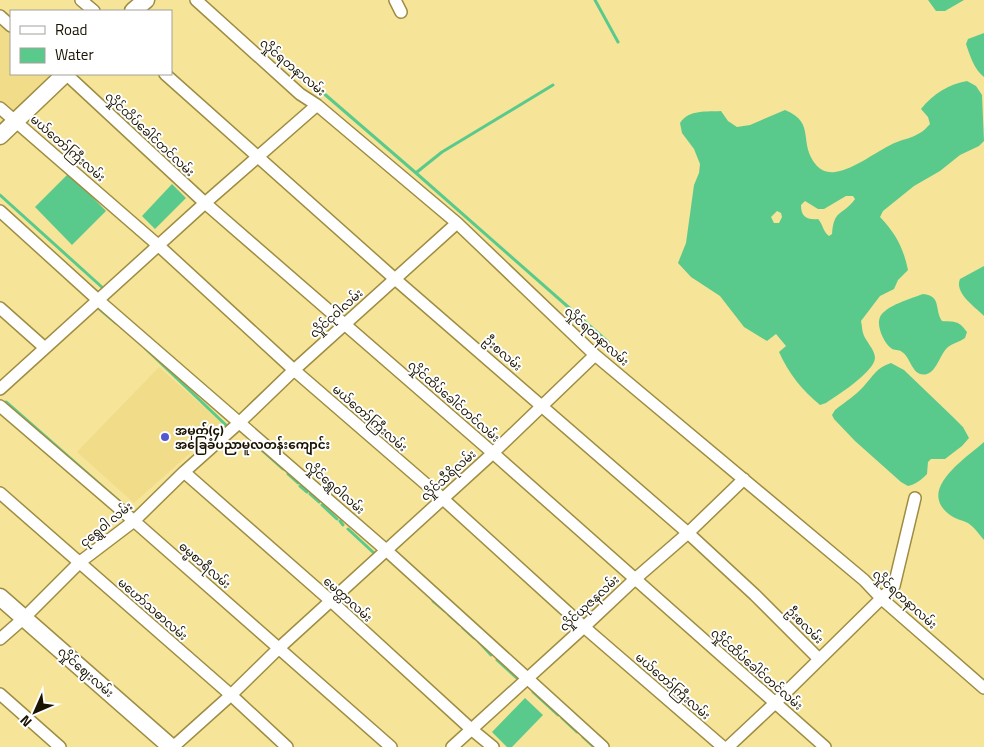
<svg xmlns="http://www.w3.org/2000/svg" width="984" height="747" font-family="'Titillium Web','Noto Sans Myanmar',sans-serif">
  <style>
    .built { fill: #f1dd89 }
    .water { fill: #5aca8c; fill-rule: evenodd }
    .lines { fill: none; stroke-linecap: round; stroke-linejoin: round }
    .stream { stroke: #5aca8c; stroke-width: 3 }
    .street-casing { stroke: #9e8c42; stroke-width: 14 }
    .secondary-casing { stroke: #9e8c42; stroke-width: 19 }
    .street { stroke: #fff; stroke-width: 11 }
    .secondary { stroke: #fff; stroke-width: 16 }
    .poi-dot { fill: #5459d0; stroke: #fff; stroke-width: 2 }
    .labels { text-anchor: middle; dominant-baseline: central; stroke-width: 4; stroke-linejoin: round; paint-order: stroke }
    .street-label { font-size: 12px; fill: #191300; stroke: #fff }
    .poi-label { font-size: 12px; font-weight: bold; fill: #191300; stroke: #fff; text-anchor: start }
  </style>
  <rect width="100%" height="100%" fill="#f6e499"/>
  <path class="built" d="M 0,21 L 11,32 L 11,74 L 57,74 L 13,114 L 0,104 Z
    M 159,367 L 223,424 L 134,503 L 77,452 Z"/>
  <path class="water" d="M 928,0 L 964,0 L 945,11 L 936,11 Z
    M 984,33 L 984,77 C 974,69 970,56 966,44 L 968,39 Z
    M 967,81 L 976,86 L 982,95 L 984,141 L 979,146 L 960,155 L 940,171 L 914,186 L 883,211 L 880,217 C 896,234 903,247 908,270 L 898,280 L 894,289 L 880,296 L 861,321 C 862,325 862,330 863,333 C 865,341 875,349 875,358 C 874,372 838,395 826,403 L 820,405 C 802,390 789,374 779,352 L 786,346 L 776,334 L 767,341 L 744,327 L 720,296 L 691,277 L 678,263 L 686,243 L 694,185 L 699,173 L 700,164 L 694,149 L 682,133 L 680,123 C 689,109 707,112 721,111 L 728,121 L 737,127 L 750,125 L 785,110 C 817,123 797,143 817,166 C 822,171 828,173 835,172 C 856,169 877,150 897,142 C 904,139 912,138 918,134 C 923,132 927,127 930,124 L 928,117 L 921,109 C 933,94 949,84 967,81 ZM 846,196 L 853,196 L 855,199 C 843,216 834,208 832,234 L 829,236 C 823,232 823,224 818,219 C 807,220 801,217 801,205 L 805,201 L 818,209 L 824,209 ZM 777,211 L 781,213 L 782,217 L 779,223 L 774,223 L 771,217 Z
    M 69,173 L 106,211 L 72,245 L 35,207 Z
    M 172,184 L 186,198 L 155,229 L 142,216 Z
    M 984,266 L 984,316 C 975,307 954,293 960,279 Z
    M 923,294 C 942,296 934,309 942,321 C 955,322 958,320 967,332 L 965,338 C 960,342 953,343 948,347 C 940,354 937,371 927,374 C 912,378 911,357 902,352 C 899,349 894,351 891,348 C 884,343 876,326 880,317 C 885,306 912,298 923,294 Z
    M 891,363 L 904,370 L 954,418 L 963,427 L 969,438 L 962,446 L 945,459 L 931,459 L 928,462 L 927,474 C 921,480 916,484 908,486 L 901,482 L 855,441 L 834,419 L 832,415 L 835,410 C 845,402 856,395 864,386 C 873,376 876,368 891,363 Z
    M 984,442 L 984,540 C 979,534 974,527 968,523 C 962,520 955,519 950,515 C 916,490 965,459 984,442 Z
    M 525,698 L 543,715 L 512,747 L 507,747 L 492,732 Z"/>
  <g class="lines">
    <path class="stream" d="M 595,0 L 618,42
      M 265,47 L 308,81
      M 314,85 L 416,173 L 608,342
      M 417,172 L 442,152 L 553,85
      M 0,195 L 104,289
      M 96,306 L 116,323
      M 146,349 L 228,427
      M 6,402 L 120,502
      M 256,445 L 283,469
      M 288,474 L 298,483
      M 300,486 L 307,492
      M 310,494 L 319,502
      M 322,505 L 337,519
      M 340,521 L 343,525
      M 348,529 L 375,554
      M 433,601 L 445,611
      M 449,615 L 459,624
      M 463,628 L 474,638
      M 479,642 L 491,655
      M 497,660 L 519,680
      M 533,692 L 558,715
      M 562,718 L 577,732
      M 583,737 L 593,746"/>
    <g class="street-casing">
      <path id="street" d="M 81,0 L 94,11
        M 196,0 L 300,94 L 317,105 L 457,223 L 595,355 L 864,580 L 882,599 L 984,688
        M 395,0 L 401,12
        M 0,16 L 11,26
        M 66,74 L 205,203 L 493,453 L 825,747
        M 165,74 L 395,279 L 688,533 L 755,595 L 819,659
        M 0,108 L 159,246 L 294,370 L 442,498 L 584,627 L 723,747
        M 0,211 L 98,300 L 386,550 L 603,747
        M 0,308 L 45,348
        M 0,389 L 205,203 L 317,105
        M 0,406 L 134,521 L 391,747
        M 184,472 L 331,601 L 471,729 L 493,747
        M 0,493 L 231,695 L 287,747
        M 0,639 L 24,618 L 80,562 L 134,521 L 184,472 L 240,422 L 294,370 L 457,223
        M 0,694 L 60,747
        M 173,747 L 231,695 L 279,648 L 493,453 L 595,355
        M 452,747 L 584,627 L 635,579 L 688,533 L 744,479
        M 728,747 L 775,703 L 894,586 L 915,498"/>
    </g>
    <g class="secondary-casing">
      <path id="secondary" d="M 133,11 L 146,0
        M 0,136 L 65,74
        M 0,597 L 171,747"/>
    </g>
    <use href="#street" class="street"/>
    <use href="#secondary" class="secondary"/>
  </g>
  <circle class="poi-dot" cx="165" cy="437" r="5"/>
  <g class="labels">
    <g class="street-label">
      <text transform="translate(293 67) rotate(40)">လှိုင်ရတနာလမ်း</text>
      <text transform="translate(150 134) rotate(43)">လှိုင်ထိပ်ခေါင်တင်လမ်း</text>
      <text transform="translate(68 148) rotate(41)">မယ်တော်ကြီးလမ်း</text>
      <text transform="translate(336 313) rotate(-42)">လှိုင်ငုဝါလမ်း</text>
      <text transform="translate(597 336) rotate(42)">လှိုင်ရတနာလမ်း</text>
      <text transform="translate(503 353) rotate(41)">ဦးစလမ်း</text>
      <text transform="translate(454 401) rotate(41)">လှိုင်ထိပ်ခေါင်တင်လမ်း</text>
      <text transform="translate(370 418) rotate(41)">မယ်တော်ကြီးလမ်း</text>
      <text transform="translate(448 475) rotate(-42)">လှိုင်သီရိလမ်း</text>
      <text transform="translate(335 487) rotate(41)">လှိုင်ရွှေဝါလမ်း</text>
      <text transform="translate(106 524) rotate(-39)">ငုရွှေဝါ လမ်း</text>
      <text transform="translate(205 565) rotate(41)">ဓမ္မစာရီလမ်း</text>
      <text transform="translate(348 599) rotate(42)">မေတ္တာလမ်း</text>
      <text transform="translate(905 599) rotate(42)">လှိုင်ရတနာလမ်း</text>
      <text transform="translate(589 603) rotate(-43)">လှိုင်ယုဇနလမ်း</text>
      <text transform="translate(153 609) rotate(41)">မဟော်သဓာလမ်း</text>
      <text transform="translate(805 625) rotate(45)">ဦးစလမ်း</text>
      <text transform="translate(757 669) rotate(41)">လှိုင်ထိပ်ခေါင်တင်လမ်း</text>
      <text transform="translate(86 672) rotate(41)">လှိုင်ဈေးလမ်း</text>
      <text transform="translate(673 686) rotate(41)">မယ်တော်ကြီးလမ်း</text>
    </g>
    <g class="poi-label">
      <text x="175" y="430">အမှတ်(၄)<tspan x="175" dy="14">အခြေခံပညာမူလတန်းကျောင်း</tspan></text>
    </g>
  </g>
  <rect x="10" y="10" width="162" height="65" fill="#ffffff" stroke="#a3a199"/>
  <rect x="20" y="26" width="25" height="8" fill="#ffffff" stroke="#a3a199"/>
  <text x="55" y="35" font-size="15" fill="#191300">Road</text>
  <rect x="20" y="48" width="25" height="15" fill="#5aca8c" stroke="#a3a199"/>
  <text x="55" y="60" font-size="15" fill="#191300">Water</text>
  <g transform="translate(35 712) rotate(225)" stroke="#ffffff" stroke-width="4" paint-order="stroke">
  <path d="M0-4L9 19L0 12L-9 19Z" fill="#191300"/>
  <text y="-8" font-size="14" font-weight="bold" text-anchor="middle" fill="#191300">N</text>
  </g>
</svg>
